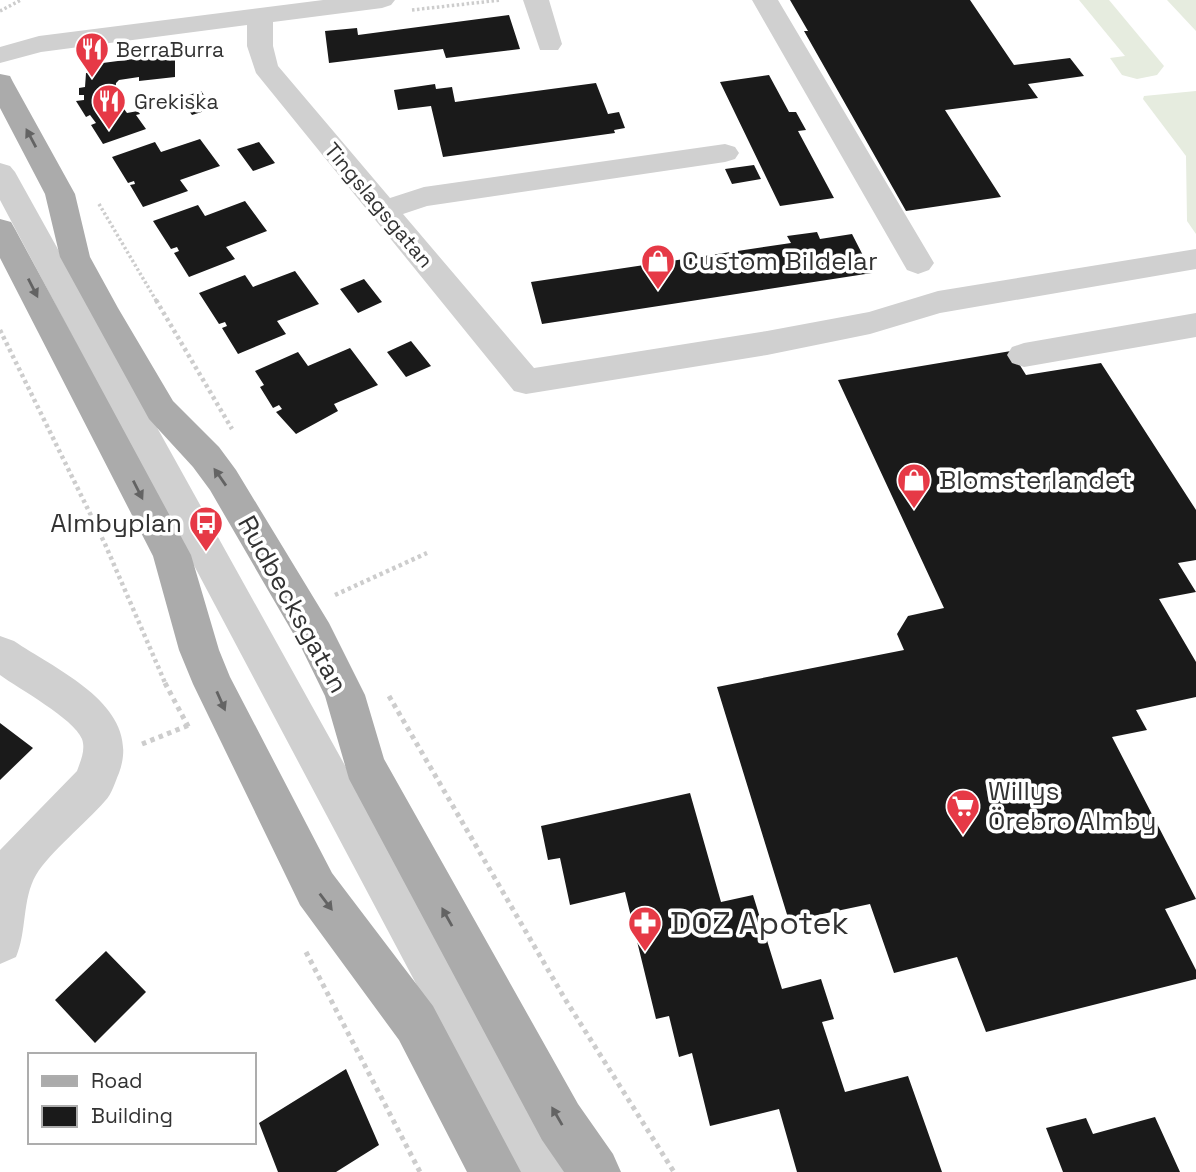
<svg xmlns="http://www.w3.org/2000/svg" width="1196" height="1172" font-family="'Space Grotesk',sans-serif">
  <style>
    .green { fill: #e6ecdf }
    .building { fill: #1a1a1a }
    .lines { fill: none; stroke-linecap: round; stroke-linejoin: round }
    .path-far2 { stroke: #cdcdcd; stroke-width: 3.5; stroke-dasharray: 2.5 2.5; stroke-linecap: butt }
    .path-far1 { stroke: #cdcdcd; stroke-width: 4.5; stroke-dasharray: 3.5 3.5; stroke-linecap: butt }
    .path { stroke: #cdcdcd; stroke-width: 5; stroke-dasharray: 4.5 4.5; stroke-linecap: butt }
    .minor { fill: #d0d0d0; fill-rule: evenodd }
    .major { fill: #ababab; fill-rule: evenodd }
    .oneway { fill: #636363 }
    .labels { text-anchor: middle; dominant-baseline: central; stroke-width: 7; stroke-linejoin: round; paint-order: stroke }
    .far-poi-label { font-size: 21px; fill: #333; stroke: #fff; text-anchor: start }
    .far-street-label { font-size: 21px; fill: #333; stroke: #fff }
    .poi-label { font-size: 26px; fill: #333; stroke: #fff; text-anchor: start }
    .street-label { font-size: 26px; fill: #333; stroke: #fff }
    .near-poi-label { font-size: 32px; fill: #333; stroke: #fff; text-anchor: start }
  </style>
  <rect width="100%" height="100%" fill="#fff"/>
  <path class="green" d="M 1079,0 L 1109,0 L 1164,66 L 1157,75 L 1137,79 L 1122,75 L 1110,58 L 1125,56 Z
    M 1167,0 L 1196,0 L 1196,31 Z
    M 1196,91 L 1196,234 L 1187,221 L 1186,156 L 1143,99 L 1144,96 Z"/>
  <path class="building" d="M 790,0 L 970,0 L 1014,65 L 1070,58 L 1084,76 L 1028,84 L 1038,98 L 945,110 L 1001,197 L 906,211 L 804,31 L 808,31 Z
    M 509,15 L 520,49 L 446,58 L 443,49 L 329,63 L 325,31 L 357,28 L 358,35 Z
    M 156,56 L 175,58 L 175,77 L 139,81 L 139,77 L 119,80 L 116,83 L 115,97 L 127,113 L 138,111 L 140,114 L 136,115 L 146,129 L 103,144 L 91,125 L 96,123 L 90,115 L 86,117 L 76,101 L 84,100 L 84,95 L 79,95 L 79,88 L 85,87 L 86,73 L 95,72 L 95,64 Z
    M 769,75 L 789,112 L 796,112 L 806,130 L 798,131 L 834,198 L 780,206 L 720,82 Z
    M 596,83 L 608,114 L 619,112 L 625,128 L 614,130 L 615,133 L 443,157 L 431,106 L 398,110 L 394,90 L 435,84 L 436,89 L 452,87 L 455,102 Z
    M 201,91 L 214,108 L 192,115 L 180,98 Z
    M 200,139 L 220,166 L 180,180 L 188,191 L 143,207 L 130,185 L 135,184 L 134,181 L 128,183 L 112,157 L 155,142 L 161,152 Z
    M 259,142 L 275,163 L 253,171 L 237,149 Z
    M 754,165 L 761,179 L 732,184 L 725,169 Z
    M 245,201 L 267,231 L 226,247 L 235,259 L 189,277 L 174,253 L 179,251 L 177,247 L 171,249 L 153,221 L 198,205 L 205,216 Z
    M 817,232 L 820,239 L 852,234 L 872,273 L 542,324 L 531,282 L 791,243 L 787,236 Z
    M 295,271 L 319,304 L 277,321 L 286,334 L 238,354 L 222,328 L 227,326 L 225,322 L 219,324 L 199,293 L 245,275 L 253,287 Z
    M 364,279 L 382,302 L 358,313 L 340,289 Z
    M 411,341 L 431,366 L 406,377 L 387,352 Z
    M 350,348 L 378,385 L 334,404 L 338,411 L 296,434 L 276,412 L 282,409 L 279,405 L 273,408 L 260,387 L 264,385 L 255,371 L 298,352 L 308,366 Z
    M 1011,351 L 1026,375 L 1101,363 L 1196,510 L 1196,560 L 1178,563 L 1196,592 L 1159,599 L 1196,662 L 1196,697 L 1136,710 L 1147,730 L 1112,737 L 1196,899 L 1165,909 L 1196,970 L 1196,979 L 986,1032 L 957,957 L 894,973 L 870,904 L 789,921 L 717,687 L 904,650 L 897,634 L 908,616 L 944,608 L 838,380 Z
    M 0,723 L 33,748 L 0,780 Z
    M 690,793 L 721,902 L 753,895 L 782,989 L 821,979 L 834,1019 L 822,1022 L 845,1092 L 908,1076 L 942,1172 L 797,1172 L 779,1109 L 710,1126 L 692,1053 L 679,1057 L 669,1016 L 656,1019 L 625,892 L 570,905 L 560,858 L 548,860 L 541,826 Z
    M 106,951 L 146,992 L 95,1043 L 55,1000 Z
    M 346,1069 L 379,1145 L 336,1172 L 278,1172 L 259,1123 Z
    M 1155,1117 L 1180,1172 L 1063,1172 L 1046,1128 L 1086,1118 L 1093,1134 Z"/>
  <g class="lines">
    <path class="path-far2" d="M 412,10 L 501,0
      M 0,11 L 21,0
      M 99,204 L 157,302"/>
    <path class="path-far1" d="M 156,300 L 232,429
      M 0,330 L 105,544 L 166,685
      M 335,595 L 427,553"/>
    <path class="path" d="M 165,683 L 190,730
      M 389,696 L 565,999 L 674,1172
      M 142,744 L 189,725
      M 306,952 L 420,1172"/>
    <path class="minor" d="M 323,0 L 395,0 L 391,5 L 382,8 L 273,22 L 273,46 L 278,66 L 390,198 L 424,187 L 725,144 L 735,147 L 739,153 L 735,159 L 725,162 L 427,206 L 403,214 L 534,368 L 767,331 L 869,312 L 938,291 L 1196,249 L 1196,269 L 940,313 L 870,334 L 767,355 L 526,394 L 514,391 L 256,73 L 247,46 L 247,25 L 41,52 L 0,63 L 0,47 L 39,36 Z
      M 523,0 L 549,0 L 562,44 L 558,50 L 540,50 Z
      M 752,0 L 778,0 L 934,263 L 929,270 L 918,274 L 907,270 Z
      M 0,163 L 10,166 L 15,172 L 571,1172 L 516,1172 L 0,200 Z
      M 1196,313 L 1196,337 L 1024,367 L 1012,363 L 1007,355 L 1012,347 L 1024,343 Z
      M 0,636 L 14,641 C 60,672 143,707 119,773 C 115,782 112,794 105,801 C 86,823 50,852 36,875 C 22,899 27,932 16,957 L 0,964 L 0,850 L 77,771 C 80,762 86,750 82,739 C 73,718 19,689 0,675 Z"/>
    <path class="major" d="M 0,74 L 10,76 L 13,82 L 75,194 L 90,257 L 118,308 L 173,401 L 219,447 L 236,470 L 329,623 L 365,695 L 384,759 L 578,1104 L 613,1154 L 621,1172 L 564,1172 L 542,1140 L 349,779 L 325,696 L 301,647 L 210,490 L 193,467 L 149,419 L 60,257 L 45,194 L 0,108 Z
      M 0,219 L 11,222 L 15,229 L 191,555 L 219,650 L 230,677 L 332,873 L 433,1006 L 521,1172 L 467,1172 L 399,1040 L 300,905 L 193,684 L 179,650 L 153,556 L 0,258 Z"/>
  </g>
  <defs><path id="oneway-solid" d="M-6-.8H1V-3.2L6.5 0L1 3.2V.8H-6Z" transform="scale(1.75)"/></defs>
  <g class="oneway">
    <use href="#oneway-solid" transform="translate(31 138) rotate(-118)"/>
    <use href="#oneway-solid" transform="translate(33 288) rotate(63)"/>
    <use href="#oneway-solid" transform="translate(220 477) rotate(-125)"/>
    <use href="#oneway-solid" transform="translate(138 490) rotate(63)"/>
    <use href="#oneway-solid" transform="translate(221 701) rotate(66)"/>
    <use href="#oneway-solid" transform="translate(326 902) rotate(53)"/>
    <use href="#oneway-solid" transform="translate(447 917) rotate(-119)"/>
    <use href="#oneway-solid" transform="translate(557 1116) rotate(-120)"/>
  </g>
  <defs>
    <g id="restaurant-pin" transform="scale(1.75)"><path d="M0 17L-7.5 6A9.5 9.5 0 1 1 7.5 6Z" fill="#e63946" stroke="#fff"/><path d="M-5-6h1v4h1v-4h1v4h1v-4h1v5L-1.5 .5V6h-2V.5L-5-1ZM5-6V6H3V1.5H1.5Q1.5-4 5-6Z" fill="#fff"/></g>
    <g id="shop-pin" transform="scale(1.75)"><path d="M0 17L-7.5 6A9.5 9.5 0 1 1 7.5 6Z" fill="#e63946" stroke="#fff"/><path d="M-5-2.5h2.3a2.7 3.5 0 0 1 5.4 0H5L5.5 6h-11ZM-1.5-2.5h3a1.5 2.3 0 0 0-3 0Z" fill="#fff"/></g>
    <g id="bus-pin" transform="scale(1.75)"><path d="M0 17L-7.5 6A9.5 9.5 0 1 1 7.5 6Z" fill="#e63946" stroke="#fff"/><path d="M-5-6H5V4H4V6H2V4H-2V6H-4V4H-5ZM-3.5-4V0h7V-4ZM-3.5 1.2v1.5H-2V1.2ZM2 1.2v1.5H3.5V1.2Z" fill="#fff"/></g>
    <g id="supermarket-pin" transform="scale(1.75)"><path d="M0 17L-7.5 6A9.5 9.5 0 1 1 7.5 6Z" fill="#e63946" stroke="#fff"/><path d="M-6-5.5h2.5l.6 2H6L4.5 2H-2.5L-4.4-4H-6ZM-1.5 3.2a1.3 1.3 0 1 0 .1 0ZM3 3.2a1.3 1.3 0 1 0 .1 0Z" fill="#fff"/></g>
    <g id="pharmacy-pin" transform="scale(1.75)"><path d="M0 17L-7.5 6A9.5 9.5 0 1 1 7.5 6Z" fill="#e63946" stroke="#fff"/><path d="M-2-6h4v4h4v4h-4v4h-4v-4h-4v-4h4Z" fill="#fff"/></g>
  </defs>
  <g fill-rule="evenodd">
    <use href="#restaurant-pin" x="92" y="49"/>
    <use href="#restaurant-pin" x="109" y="101"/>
    <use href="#shop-pin" x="658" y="261"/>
    <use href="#shop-pin" x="914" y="480"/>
    <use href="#bus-pin" x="206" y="523"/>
    <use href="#supermarket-pin" x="963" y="806"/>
    <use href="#pharmacy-pin" x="645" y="923"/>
  </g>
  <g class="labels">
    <g class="far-poi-label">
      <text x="116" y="49">BerraBurra</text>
      <text x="134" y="101">Grekiska</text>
    </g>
    <g class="far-street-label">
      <text transform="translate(379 205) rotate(50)">Tingslagsgatan</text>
    </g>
    <g class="poi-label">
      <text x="682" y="261">Custom Bildelar</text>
      <text x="939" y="480">Blomsterlandet</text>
      <text x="182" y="523" text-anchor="end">Almbyplan</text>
      <text x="988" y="791">Willys<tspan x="988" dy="30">Örebro Almby</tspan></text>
    </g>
    <g class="street-label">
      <text transform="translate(293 604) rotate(61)">Rudbecksgatan</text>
    </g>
    <g class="near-poi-label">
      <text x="670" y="923">DOZ Apotek</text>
    </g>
  </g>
  <rect x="28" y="1053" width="228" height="91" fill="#ffffff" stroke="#adadad" stroke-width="2"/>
  <rect x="42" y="1076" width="35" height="10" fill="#ababab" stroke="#adadad" stroke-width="2"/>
  <text x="91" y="1088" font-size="21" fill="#333333">Road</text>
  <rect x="42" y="1106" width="35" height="21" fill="#1a1a1a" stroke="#adadad" stroke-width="2"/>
  <text x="91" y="1123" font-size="21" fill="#333333">Building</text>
</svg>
